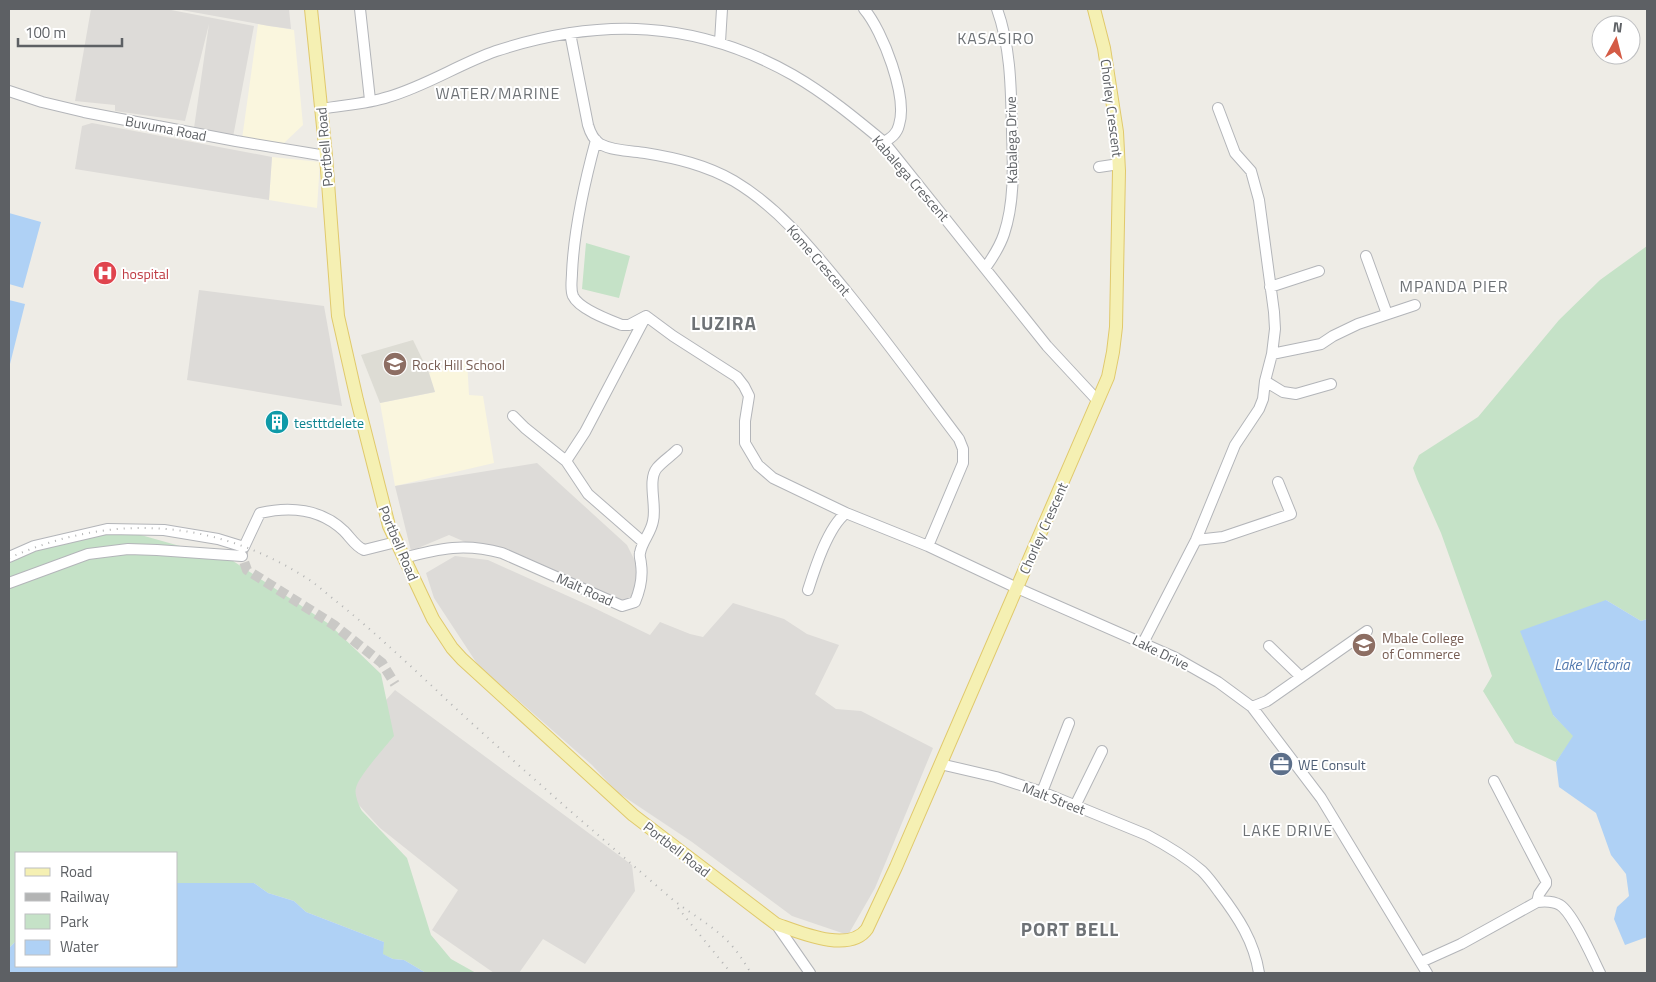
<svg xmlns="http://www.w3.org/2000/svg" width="1656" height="982" font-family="'Titillium Web',sans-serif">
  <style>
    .commercial { fill: #faf6de }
    .industrial { fill: #dddbd8 }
    .education { fill: #dddcd4 }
    .green { fill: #c5e2c7 }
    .water { fill: #afd1f5 }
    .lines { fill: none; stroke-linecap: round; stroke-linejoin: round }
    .minor-tunnel { stroke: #cac9c6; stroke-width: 10; stroke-dasharray: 10 5; stroke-linecap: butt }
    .minor-casing { stroke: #b3b5b9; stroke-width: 12 }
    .major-casing { stroke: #e0c96c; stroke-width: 14 }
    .minor { stroke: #fff; stroke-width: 10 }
    .major { stroke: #f5f0b3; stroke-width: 12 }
    .rail { stroke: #b3b4b4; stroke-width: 2; stroke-dasharray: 1 6; stroke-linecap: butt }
    .labels { text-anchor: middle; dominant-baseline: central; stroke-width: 4; stroke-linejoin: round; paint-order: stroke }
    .street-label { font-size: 14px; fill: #5d6064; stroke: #fff }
    .health-label { font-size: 14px; fill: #be3a42; stroke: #fff; text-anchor: start }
    .education-label { font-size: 14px; fill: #785e54; stroke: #fff; text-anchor: start }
    .culture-label { font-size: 14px; fill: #0d838f; stroke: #fff; text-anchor: start }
    .service-label { font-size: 14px; fill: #4e5e75; stroke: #fff; text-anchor: start }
    .water-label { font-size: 15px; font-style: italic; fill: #5177ad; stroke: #fff }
    .quarter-label { font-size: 16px; letter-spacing: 1px; fill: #6e7276; stroke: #fff }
    .district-label { font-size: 19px; font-weight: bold; letter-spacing: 1px; fill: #6e7276; stroke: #fff }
  </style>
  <rect width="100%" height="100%" fill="#eeece6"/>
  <path class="commercial" d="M 258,24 L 294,30 L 303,125 L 284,143 L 242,139 Z
    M 272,157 L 320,162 L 317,208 L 269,200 Z
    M 467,360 L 469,395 L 483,396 L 494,463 L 395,486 L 380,403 L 435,392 L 429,373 Z"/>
  <path class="industrial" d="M 91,9 L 166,9 L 254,26 L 233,137 L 194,128 L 209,24 L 185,121 L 115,111 L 115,105 L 75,101 Z
    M 176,9 L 289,9 L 291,29 L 269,26 Z
    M 92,123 L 272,157 L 269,200 L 75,169 L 82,126 Z
    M 199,290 L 324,306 L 342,406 L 187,380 Z
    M 537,463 L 627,545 L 641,573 L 625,611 L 449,535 L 411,551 L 395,486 Z
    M 455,556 L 488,560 L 590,606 L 650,635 L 660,622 L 690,634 L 703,637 L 733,603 L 784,619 L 807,634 L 839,645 L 815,694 L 836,709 L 861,711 L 933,748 L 875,888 L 848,935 L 792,916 L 692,842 L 617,792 L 592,765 L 478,665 L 434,598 L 426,573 Z
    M 395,690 L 632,865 L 635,891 L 585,964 L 543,939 L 519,973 L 494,973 L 432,930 L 458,890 L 380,828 L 325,768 Z"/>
  <path class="education" d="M 413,340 L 429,373 L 435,392 L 380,403 L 361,355 Z"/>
  <path class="green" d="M 586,243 L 630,256 L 619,298 L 582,289 Z
    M 1647,246 L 1647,619 L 1641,621 L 1606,600 L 1553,715 L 1574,736 L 1556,762 L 1515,743 L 1483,691 L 1492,676 L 1441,533 L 1417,479 L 1413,468 L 1419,455 L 1478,417 L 1559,320 L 1600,280 Z
    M 116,528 L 233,561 L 329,624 L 381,674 L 394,736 C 386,746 358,777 356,788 C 354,794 359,806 362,811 L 407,858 L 431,935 L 451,959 L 476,973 L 426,973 L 404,960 L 393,959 L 382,954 L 384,942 L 306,912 L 294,901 L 268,893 L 254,883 L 176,883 L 176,853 L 16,853 L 16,941 L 9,948 L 9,564 L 30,550 Z"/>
  <path class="water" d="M 9,213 L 41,222 L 23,288 L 9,284 Z
    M 9,300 L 25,304 L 9,368 Z
    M 1606,600 L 1641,621 L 1647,619 L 1647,937 L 1625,945 L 1614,919 L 1617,907 L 1629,896 L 1626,874 L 1611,855 L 1596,813 L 1559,787 L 1556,762 L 1573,736 L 1553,715 L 1520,631 Z
    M 176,883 L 254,883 L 268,893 L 294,901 L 306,912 L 384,942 L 383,954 L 393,959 L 404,960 L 426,973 L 9,973 L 9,948 L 16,941 L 16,966 L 176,966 Z"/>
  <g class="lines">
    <path class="minor-tunnel" d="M 244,548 L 242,556 L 247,570 L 334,625 L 382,663 L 395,684"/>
    <g class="minor-casing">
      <path id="minor" d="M 360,9 L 370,100
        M 864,9 C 883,31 908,97 899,125 C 897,134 891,138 884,142
        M 570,33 L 588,125 C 590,132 594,140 600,144 C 613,151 631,151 645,153 C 676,158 706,165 734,181 C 781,209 813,251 847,292 C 886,340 922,390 959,439 L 963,449 L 963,463 L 928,546
        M 720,42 L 722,9
        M 9,91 L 42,102 L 84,112 L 236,141 L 326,156
        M 1218,108 L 1235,153 L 1251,171 L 1259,200 L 1274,312 L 1275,329 L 1272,354 L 1321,344 L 1333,336 L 1358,324 L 1415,305
        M 321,109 C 343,105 367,104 388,97 C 426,86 459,64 496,51 C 601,17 696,20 793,75 C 826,94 855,118 884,142 L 1047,346 L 1098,401
        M 596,140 C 584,184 574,228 572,273 C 572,280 570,289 573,296 C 579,309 609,320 622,325 L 629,325 L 646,316 L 673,336 L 737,377 L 744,386 L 749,396 L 745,421 L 745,443 L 758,465 L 773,478 L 846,513 L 928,546 L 1017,588 L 1174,657 L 1218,682 L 1252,707 L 1321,798 L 1427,973
        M 1099,167 L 1119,164
        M 1366,256 L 1387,314
        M 986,267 C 993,257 1000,246 1004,234 C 1015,201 1013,164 1012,131 C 1011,90 1011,48 997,9
        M 1270,287 L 1319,271
        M 1265,381 L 1283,392 L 1296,394 L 1331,384
        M 513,416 L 525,428 L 566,461 L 588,494 L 643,542
        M 566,461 L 585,432 L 646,316
        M 1196,540 L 1223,537 L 1291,514 L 1278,482
        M 9,557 L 34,546 L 107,529 L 164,530 L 218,539 L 244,547 L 260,513 C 290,506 321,509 344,531 C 351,538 355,546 364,550 L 396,542
        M 404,558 C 440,548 465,543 502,553 L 622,606 L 635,602 C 640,590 643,577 641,564 C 641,560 639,557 640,553 C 642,541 651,533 653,521 C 657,506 647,480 657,468 C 663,461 671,456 677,450
        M 9,583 L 88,554 L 128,549 L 157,550 L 242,556
        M 808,590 C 815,568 828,527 846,513
        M 1143,643 L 1196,540 L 1235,445 L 1259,409 L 1263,399 L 1265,381 L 1272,354
        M 1269,646 L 1301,677
        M 1252,707 L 1267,701 L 1367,631
        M 940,764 L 996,777 L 1042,792 L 1147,835 C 1166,845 1186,857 1202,871 C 1208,877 1214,885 1219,892 C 1238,917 1254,941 1259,973
        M 1494,781 L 1546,881 L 1546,884 L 1539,894 L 1537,902
        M 1042,792 L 1069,723
        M 1075,806 L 1102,751
        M 776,924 L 810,973
        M 1421,962 L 1461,944 L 1537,902 C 1545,901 1553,901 1560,905 C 1573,913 1593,959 1600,973"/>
    </g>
    <g class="major-casing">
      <path id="major" d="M 311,9 L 326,156 L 338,316 L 357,400 L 389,526 L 433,619 L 452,648 L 462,659 L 633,815 L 776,924 C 799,932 849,954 867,929 L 896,867 L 1108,377 L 1113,352 L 1116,327 L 1119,171 L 1117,132 L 1104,48 L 1094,9"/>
    </g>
    <use href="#minor" class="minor"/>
    <use href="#major" class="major"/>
    <path class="rail" d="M 9,558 C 110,513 211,518 305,577 C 318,585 329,596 341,605 C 373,631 403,659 433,687 C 477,729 523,769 568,809 C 603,839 637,869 672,899 C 692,915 716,927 733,947 C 740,955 745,964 751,973
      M 678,908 L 731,973"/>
  </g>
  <defs>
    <g id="hospital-disc" transform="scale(1.25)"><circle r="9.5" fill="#e0444e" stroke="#fff"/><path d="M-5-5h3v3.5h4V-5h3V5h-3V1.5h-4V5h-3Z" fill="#fff"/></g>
    <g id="school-disc" transform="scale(1.25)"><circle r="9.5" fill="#8d6e63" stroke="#fff"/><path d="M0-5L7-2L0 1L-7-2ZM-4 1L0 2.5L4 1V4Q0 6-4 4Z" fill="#fff"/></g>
    <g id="building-disc" transform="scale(1.25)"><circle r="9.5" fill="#0f9aa8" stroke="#fff"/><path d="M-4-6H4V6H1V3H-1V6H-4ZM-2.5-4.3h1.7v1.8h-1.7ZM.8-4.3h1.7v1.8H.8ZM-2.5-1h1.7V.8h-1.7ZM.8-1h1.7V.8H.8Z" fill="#fff"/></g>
    <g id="university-disc" transform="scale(1.25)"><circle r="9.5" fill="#8d6e63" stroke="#fff"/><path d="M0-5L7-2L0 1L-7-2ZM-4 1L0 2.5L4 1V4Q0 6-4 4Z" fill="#fff"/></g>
    <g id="office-disc" transform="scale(1.25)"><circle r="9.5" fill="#5c6f8a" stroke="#fff"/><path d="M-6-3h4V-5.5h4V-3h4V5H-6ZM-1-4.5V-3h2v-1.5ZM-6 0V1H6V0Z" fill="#fff"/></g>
  </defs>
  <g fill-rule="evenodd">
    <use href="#hospital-disc" x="105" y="273"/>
    <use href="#school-disc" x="395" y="364"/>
    <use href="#building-disc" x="277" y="422"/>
    <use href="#university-disc" x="1364" y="645"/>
    <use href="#office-disc" x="1281" y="764"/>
  </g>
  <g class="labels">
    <g class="street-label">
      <text transform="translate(1112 108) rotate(83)">Chorley Crescent</text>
      <text transform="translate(166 128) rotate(11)">Buvuma Road</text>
      <text transform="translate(1011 140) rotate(-91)">Kabalega Drive</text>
      <text transform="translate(324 147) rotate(-95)">Portbell Road</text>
      <text transform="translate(911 178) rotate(49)">Kabalega Crescent</text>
      <text transform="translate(819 260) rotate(49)">Kome Crescent</text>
      <text transform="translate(1043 528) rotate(-66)">Chorley Crescent</text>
      <text transform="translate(399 543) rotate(67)">Portbell Road</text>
      <text transform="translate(585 589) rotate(24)">Malt Road</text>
      <text transform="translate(1161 652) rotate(26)">Lake Drive</text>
      <text transform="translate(1054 798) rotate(21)">Malt Street</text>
      <text transform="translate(677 849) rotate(38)">Portbell Road</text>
    </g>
    <g class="health-label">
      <text x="122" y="273">hospital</text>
    </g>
    <g class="education-label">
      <text x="412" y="364">Rock Hill School</text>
      <text x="1382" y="637">Mbale College<tspan x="1382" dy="16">of Commerce</tspan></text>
    </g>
    <g class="culture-label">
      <text x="294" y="422">testttdelete</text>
    </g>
    <g class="service-label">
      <text x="1298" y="764">WE Consult</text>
    </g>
    <g class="water-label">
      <text x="1592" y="664">Lake Victoria</text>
    </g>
    <g class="quarter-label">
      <text x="996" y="38">KASASIRO</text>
      <text x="498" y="93">WATER/MARINE</text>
      <text x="1454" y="286">MPANDA PIER</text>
      <text x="1288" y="830">LAKE DRIVE</text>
    </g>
    <g class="district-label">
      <text x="724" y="322">LUZIRA</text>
      <text x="1070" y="928">PORT BELL</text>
    </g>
  </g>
  <rect width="1656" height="982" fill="none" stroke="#5d6064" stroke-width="20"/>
  <rect x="15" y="852" width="162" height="115" fill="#ffffff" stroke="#bebfc1"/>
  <rect x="25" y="868" width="25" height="8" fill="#f5f0b3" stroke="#bebfc1"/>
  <text x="60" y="877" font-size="15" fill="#5d6064">Road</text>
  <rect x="25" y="893" width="25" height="8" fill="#b3b4b4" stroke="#bebfc1"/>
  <text x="60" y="902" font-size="15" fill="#5d6064">Railway</text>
  <rect x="25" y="914" width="25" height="15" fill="#c5e2c7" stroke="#bebfc1"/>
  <text x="60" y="927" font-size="15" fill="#5d6064">Park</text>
  <rect x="25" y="940" width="25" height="15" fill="#afd1f5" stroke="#bebfc1"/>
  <text x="60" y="952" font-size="15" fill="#5d6064">Water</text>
  <g transform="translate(1616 40) rotate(7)"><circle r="24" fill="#ffffff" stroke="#bebfc1"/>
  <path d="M0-4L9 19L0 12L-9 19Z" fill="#d45b45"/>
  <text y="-8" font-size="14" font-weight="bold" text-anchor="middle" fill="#5d6064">N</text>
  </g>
  <path d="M18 38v8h104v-8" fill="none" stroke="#5d6064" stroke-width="2.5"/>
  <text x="25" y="38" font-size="15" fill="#5d6064" stroke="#ffffff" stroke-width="4" paint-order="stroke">100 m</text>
</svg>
